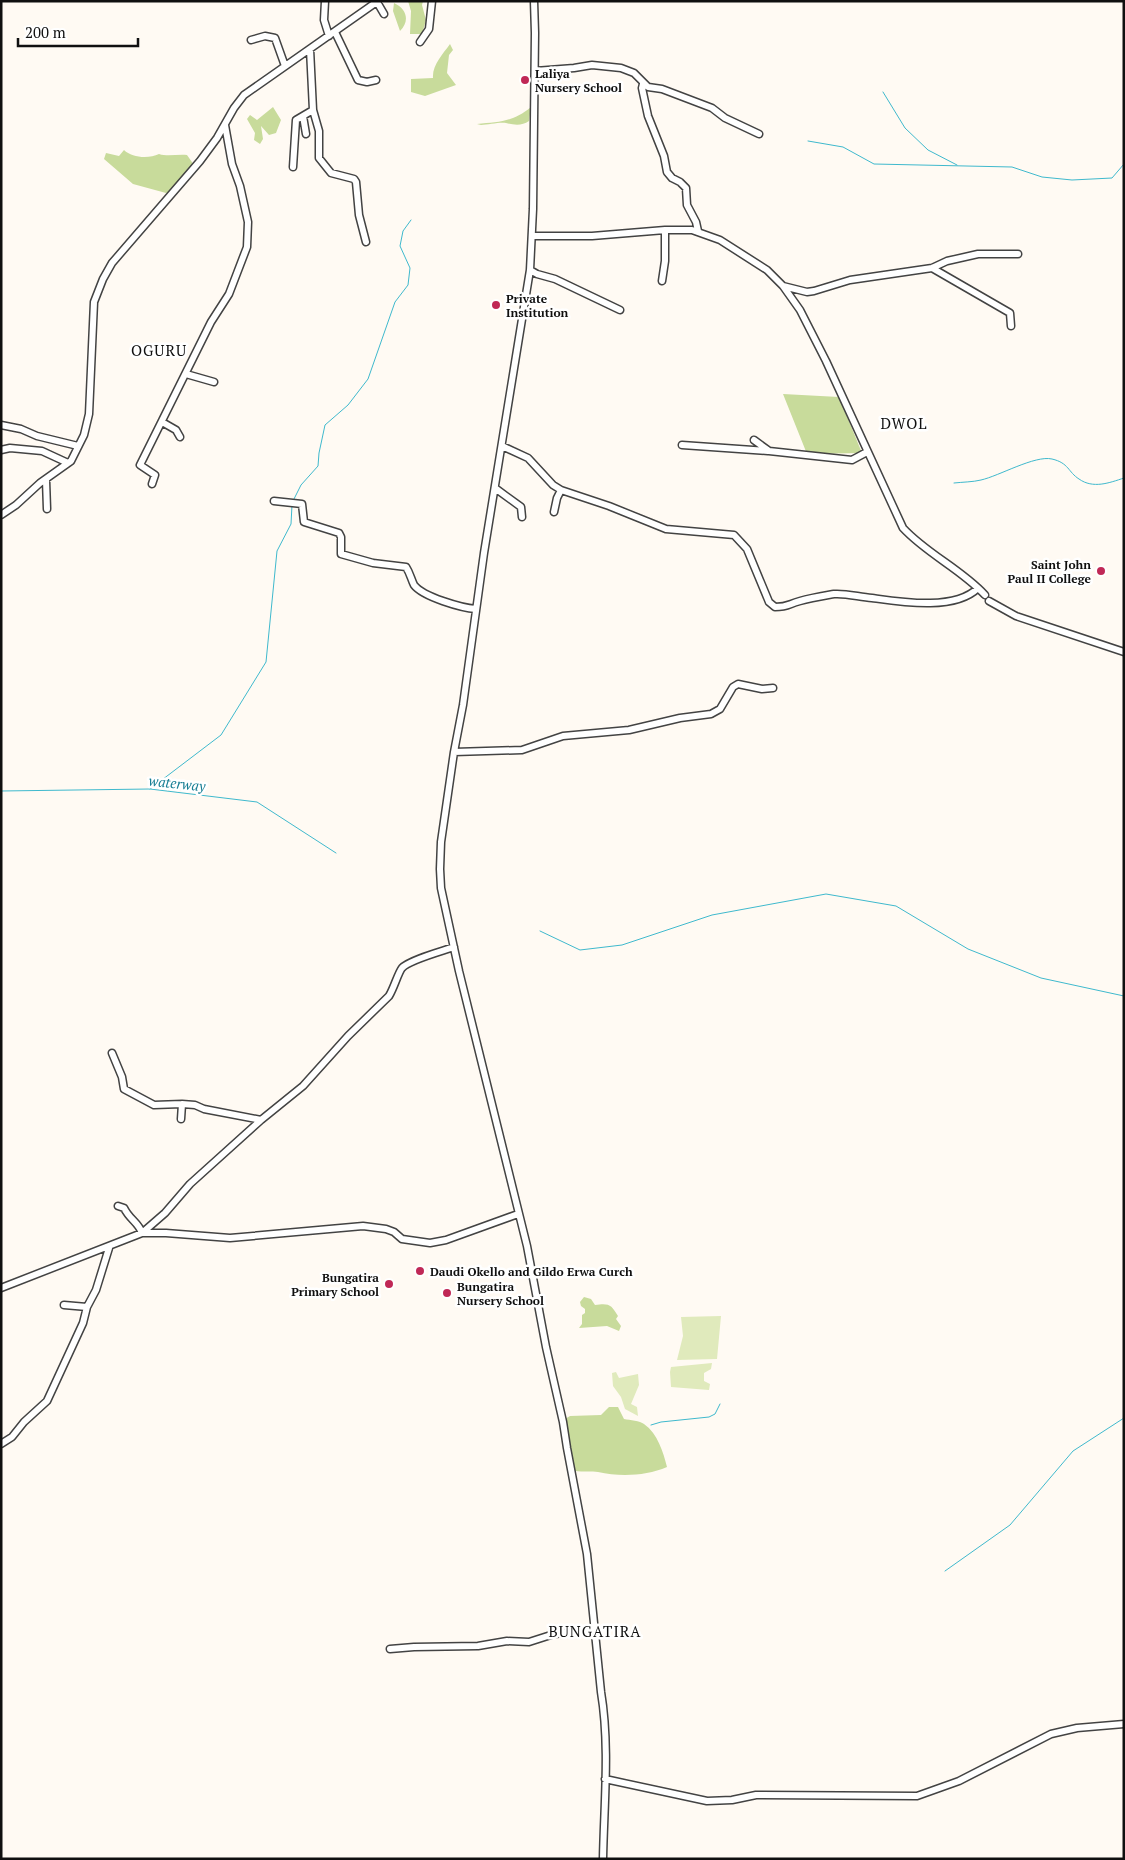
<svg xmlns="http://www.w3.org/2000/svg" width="1125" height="1860" font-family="'PT Serif',serif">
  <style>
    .green { fill: #e0eabc }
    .forest { fill: #c8db9b }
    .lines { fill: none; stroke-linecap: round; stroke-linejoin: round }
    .stream { stroke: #3fb9cd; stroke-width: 1 }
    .minor-casing { stroke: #434343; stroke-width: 9 }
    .minor { stroke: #fff; stroke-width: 6 }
    .poi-dot { fill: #c02856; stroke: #fff; stroke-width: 2 }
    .labels { text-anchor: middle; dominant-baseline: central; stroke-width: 5; stroke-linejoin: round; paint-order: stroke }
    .poi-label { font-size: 12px; font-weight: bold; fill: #101010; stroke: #fff; text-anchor: start }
    .water-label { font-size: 14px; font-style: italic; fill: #187e94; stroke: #fff }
    .quarter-label { font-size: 15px; letter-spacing: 1px; fill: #101010; stroke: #fff }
  </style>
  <rect width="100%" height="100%" fill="#fffaf3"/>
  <path class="green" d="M 721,1316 L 717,1359 L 677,1360 L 683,1336 L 681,1317 Z
    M 712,1363 L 711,1369 L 704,1373 L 704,1381 L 710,1384 L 709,1390 L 671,1387 L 670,1372 L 671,1367 Z
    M 616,1372 L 619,1378 L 638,1374 L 639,1385 L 631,1404 L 637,1407 L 638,1416 L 625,1409 L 621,1397 L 613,1386 L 612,1373 Z"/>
  <path class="forest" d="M 408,1 L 423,1 L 422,5 L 426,20 L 422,34 L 410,34 L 411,11 Z
    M 394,3 C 407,9 410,21 400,31 L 393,11 Z
    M 450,44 L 453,50 L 449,55 L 447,73 L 456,85 L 425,96 L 411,92 L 411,79 L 433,78 C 432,65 443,54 450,44 Z
    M 273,107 L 281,120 L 276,133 L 269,135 L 261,126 L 263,139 L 260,144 L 254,140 L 255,133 L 247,119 L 250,115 L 257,120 Z
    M 531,107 L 529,121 C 522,126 514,125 506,123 C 499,122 488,125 481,125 L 477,124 C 499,122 513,122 531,107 Z
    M 124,150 C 132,158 149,159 159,154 C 168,157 177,154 187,155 L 194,165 L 172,192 L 166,193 L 133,184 L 104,159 L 106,153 L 119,156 Z
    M 783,394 L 839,397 L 862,453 L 807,454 Z
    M 584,1297 L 591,1299 L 595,1305 C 610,1303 611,1305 618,1316 L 616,1319 L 621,1326 L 619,1331 L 607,1326 L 579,1328 L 582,1324 L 582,1315 L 585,1313 L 585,1309 L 581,1306 L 580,1302 Z
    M 609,1407 L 618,1407 L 624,1419 C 630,1420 640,1421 644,1424 C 658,1434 663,1452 667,1467 C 646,1476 620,1477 598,1472 C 592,1471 583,1472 575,1471 L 565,1426 L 565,1419 L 570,1416 L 601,1415 Z"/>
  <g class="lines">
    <path class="stream" d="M 883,92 L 905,128 L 928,150 L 957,165
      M 808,141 L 843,147 L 874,164 L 1012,167 L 1042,177 L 1072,180 L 1112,178 L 1124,164
      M 954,483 C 963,482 973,482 981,480 C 999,476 1035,455 1052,459 C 1069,463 1068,472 1079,479 C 1093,489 1109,483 1124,478
      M 293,501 L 301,485 L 318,466 L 319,453 L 325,425 L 348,405 L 368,379 L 395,302 L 408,285 L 410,268 L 400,246 L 403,231 L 411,220
      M 150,789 L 221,735 L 266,662 L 277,551 L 291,524 L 292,505
      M 1,791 L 150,789 L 257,802 L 336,853
      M 540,931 L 580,950 L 622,945 L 712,915 L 826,894 L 896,906 L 968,949 L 1041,978 L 1124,996
      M 651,1425 L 661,1422 L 709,1417 L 715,1414 L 720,1404
      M 945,1571 L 1010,1525 L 1073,1451 L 1124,1418"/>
    <g class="minor-casing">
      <path id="minor" d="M 325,1 L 324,20 L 329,36
        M 534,1 L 535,33 L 533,209 L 530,270 L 484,553 L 463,705 L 454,752 L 441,842 L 440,869 L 441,888 L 459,971 L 527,1246 L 546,1347 L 563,1422 L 567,1448 L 587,1554 L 601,1692 C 610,1746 604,1804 603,1859
        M 377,2 L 384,14
        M 335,32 L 358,80 L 367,82 L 376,80
        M 251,40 L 265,36 L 275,38 L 285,66
        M 420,42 L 429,29 L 432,1
        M 310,49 L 313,110 L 319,131 L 319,158 L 331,173 L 354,179 L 356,182 L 359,215 L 366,242
        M 535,71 L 574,68 L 592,65 L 621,68 L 634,73 L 648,87 L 662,89 L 712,108 L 725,118 L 759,134
        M 643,84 L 642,88 L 648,116 L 664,156 L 667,172 L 672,178 L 680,182 L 686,188 L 687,205 L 696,222 L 698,231
        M 303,116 L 306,134
        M 293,167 L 296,120 L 313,110
        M 532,236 L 592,236 L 665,230 L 692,230 L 720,240 L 767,270 L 783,286 L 800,310 L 826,361 L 903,528 C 927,554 961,569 985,595
        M 932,268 L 1010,313 L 1011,326
        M 530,270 L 537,274 L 555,279 L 620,310
        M 662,281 L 665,261 L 665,230
        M 783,286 L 807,292 L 814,291 L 850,280 L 932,268 L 947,261 L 978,254 L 1018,254
        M 186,374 L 214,382
        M 162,422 L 176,430 L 180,437
        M 1,425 L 21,429 L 37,436 L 78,446
        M 754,440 L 769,451 L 852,460 L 867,452
        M 682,445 L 768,451
        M 502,446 L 528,458 L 553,485 L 561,490 L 609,506 L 666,529 L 734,535 L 747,549 L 769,602 L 775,607 C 789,607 788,604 800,601 C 811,598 823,596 834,594 C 846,593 859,597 872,598 C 901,602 955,611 978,588
        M 1,450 L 10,448 L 42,451 L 68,463
        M 46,480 L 47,509
        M 152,484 L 155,475 L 140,465 L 211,322 L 229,294 L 247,247 L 248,222 L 240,186 L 232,164 L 225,125
        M 495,488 L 521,507 L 522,517
        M 274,501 L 302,504 L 304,522 L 339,533 L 341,537 L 341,554 L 373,563 L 406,567 C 410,573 411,579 414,585 C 423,597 462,608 476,609
        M 554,512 L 557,498 L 561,490
        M 1,515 L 16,505 L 40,483 L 71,461 L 84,435 L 89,414 L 94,302 L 103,279 L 112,263 L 200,161 L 217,138 L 234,108 L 244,95 L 378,1
        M 989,601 L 1016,616 L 1124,652
        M 454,752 L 522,750 L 563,736 L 629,730 L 680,718 L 711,714 L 720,709 L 733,687 L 738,684 L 762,689 L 773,688
        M 112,1053 L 122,1077 L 124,1089 L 154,1105 L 182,1104 L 181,1119
        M 182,1104 L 195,1105 L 204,1109 L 261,1120
        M 118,1206 L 124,1208 C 130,1220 138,1222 142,1233 L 165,1213 L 190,1184 L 261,1120 L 303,1086 L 348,1036 L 389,996 C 394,988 398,973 402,968 C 409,960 443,951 454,947
        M 1,1288 L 142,1233 L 166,1233 L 230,1238 L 363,1226 L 386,1229 L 394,1232 L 402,1239 L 430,1243 L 446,1240 L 518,1214
        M 64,1305 L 87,1307
        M 1,1444 L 12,1437 L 24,1422 L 47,1401 L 83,1323 L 87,1307 L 96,1290 L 109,1248
        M 390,1649 L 414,1647 L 478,1646 L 507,1641 L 529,1642 L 554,1634 L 595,1630
        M 605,1779 L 707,1801 L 732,1800 L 756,1795 L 917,1796 L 959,1781 L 1051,1734 L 1077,1728 L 1124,1724"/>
    </g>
    <use href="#minor" class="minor"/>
  </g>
  <g class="poi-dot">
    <circle cx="525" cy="80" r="5"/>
    <circle cx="496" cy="305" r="5"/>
    <circle cx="1101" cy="571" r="5"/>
    <circle cx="420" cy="1271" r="5"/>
    <circle cx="389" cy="1284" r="5"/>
    <circle cx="447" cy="1293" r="5"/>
  </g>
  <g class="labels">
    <g class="poi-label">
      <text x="535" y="73">Laliya<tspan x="535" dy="14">Nursery School</tspan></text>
      <text x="506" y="298">Private<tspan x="506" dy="14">Institution</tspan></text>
      <text x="1091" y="564" text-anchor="end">Saint John<tspan x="1091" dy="14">Paul II College</tspan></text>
      <text x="430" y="1271">Daudi Okello and Gildo Erwa Curch</text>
      <text x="379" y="1277" text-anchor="end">Bungatira<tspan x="379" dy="14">Primary School</tspan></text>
      <text x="457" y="1286">Bungatira<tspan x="457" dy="14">Nursery School</tspan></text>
    </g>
    <g class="water-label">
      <text transform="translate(177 783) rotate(6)">waterway</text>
    </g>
    <g class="quarter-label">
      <text x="159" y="350">OGURU</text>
      <text x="904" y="423">DWOL</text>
      <text x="595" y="1631">BUNGATIRA</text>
    </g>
  </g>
  <rect width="1125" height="1860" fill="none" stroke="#101010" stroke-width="5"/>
  <path d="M18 38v8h120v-8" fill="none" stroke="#101010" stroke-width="2.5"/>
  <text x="25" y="38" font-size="15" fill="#101010" stroke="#ffffff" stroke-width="4" paint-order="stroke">200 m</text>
</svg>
